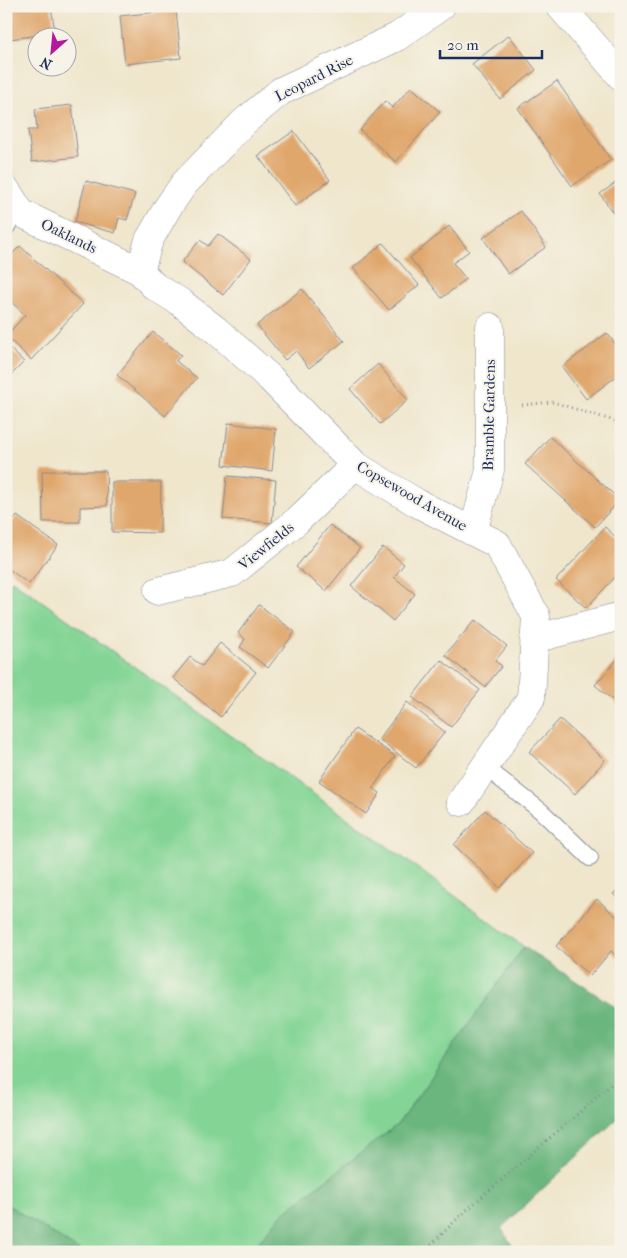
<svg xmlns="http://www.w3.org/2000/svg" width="627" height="1258" font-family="'IM FELL French Canon',serif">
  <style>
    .green { fill: #84d595; stroke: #50827a }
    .forest { fill: #6bb67e; stroke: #43726e }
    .building { fill: #e0a76d }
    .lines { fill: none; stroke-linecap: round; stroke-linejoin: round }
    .service-casing { stroke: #858a95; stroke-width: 18 }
    .minor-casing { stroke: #858a95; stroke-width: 29 }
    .path { stroke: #858a95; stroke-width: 3; stroke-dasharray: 1 4; stroke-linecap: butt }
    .service { stroke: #fff; stroke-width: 16 }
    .minor { stroke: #fff; stroke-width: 28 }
    .labels { text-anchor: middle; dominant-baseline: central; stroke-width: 4; stroke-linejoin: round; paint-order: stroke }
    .street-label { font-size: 15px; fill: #1b2f5e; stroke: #f7f3e8 }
  </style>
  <rect width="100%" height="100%" fill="#f7f3e8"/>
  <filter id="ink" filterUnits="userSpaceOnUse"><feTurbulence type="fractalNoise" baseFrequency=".02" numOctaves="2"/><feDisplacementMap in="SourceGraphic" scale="10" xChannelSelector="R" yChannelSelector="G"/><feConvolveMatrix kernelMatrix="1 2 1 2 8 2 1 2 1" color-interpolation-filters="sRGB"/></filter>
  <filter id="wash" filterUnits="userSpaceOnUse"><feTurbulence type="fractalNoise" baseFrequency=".0096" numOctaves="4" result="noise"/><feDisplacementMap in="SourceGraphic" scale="20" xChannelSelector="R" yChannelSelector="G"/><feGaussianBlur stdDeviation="1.12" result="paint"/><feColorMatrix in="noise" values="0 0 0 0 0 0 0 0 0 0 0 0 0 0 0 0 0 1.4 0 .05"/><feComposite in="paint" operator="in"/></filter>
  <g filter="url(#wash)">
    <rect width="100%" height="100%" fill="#efe6cc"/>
    <path class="green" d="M 12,580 L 402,857 L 524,947 L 398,1124 L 275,1222 L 251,1252 L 81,1252 L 6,1204 L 6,589 Z"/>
    <path class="forest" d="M 524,947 L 621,1011 L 621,1115 L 501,1228 L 516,1252 L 251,1252 L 282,1214 L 398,1124 Z
      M 6,1204 L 81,1252 L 6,1252 Z"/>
    <g id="blocks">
      <path class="building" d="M 6,6 L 51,6 L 55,33 L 10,39 Z
        M 176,10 L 181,58 L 125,64 L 120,16 Z
        M 509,35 L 536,70 L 500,99 L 472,64 Z
        M 557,81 L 611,160 L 572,186 L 518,108 Z
        M 411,87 L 440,112 L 396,162 L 360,130 L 385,101 L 392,108 Z
        M 72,105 L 78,157 L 32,162 L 28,130 L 37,130 L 35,109 Z
        M 294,131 L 330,180 L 295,206 L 258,156 Z
        M 621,179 L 621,224 L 600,194 Z
        M 86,181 L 135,194 L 127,220 L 119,218 L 115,233 L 75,222 Z
        M 521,211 L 546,247 L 508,274 L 483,238 Z
        M 449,226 L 469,251 L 453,263 L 466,279 L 442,298 L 410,258 Z
        M 218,234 L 251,259 L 223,295 L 182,262 L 200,240 L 208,246 Z
        M 383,243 L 419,285 L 389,310 L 353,268 Z
        M 20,246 L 83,304 L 31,360 L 6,336 L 25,315 L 6,297 L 6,260 Z
        M 302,289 L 344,341 L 309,368 L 296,351 L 285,360 L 257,325 Z
        M 153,332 L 181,355 L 176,361 L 197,378 L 165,416 L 117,375 Z
        M 607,333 L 621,351 L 621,373 L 586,399 L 562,367 Z
        M 6,345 L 24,362 L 6,380 Z
        M 378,364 L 408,400 L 380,424 L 350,389 Z
        M 228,423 L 276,429 L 272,471 L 223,465 Z
        M 550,437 L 620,500 L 595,527 L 525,464 Z
        M 42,471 L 106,471 L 107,506 L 80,507 L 80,522 L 43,522 Z
        M 227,476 L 276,480 L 272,523 L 223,519 Z
        M 112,482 L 161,482 L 160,533 L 112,532 Z
        M 17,516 L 58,545 L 29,584 L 6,567 L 6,530 Z
        M 330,525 L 360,548 L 326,591 L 296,567 Z
        M 605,527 L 621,542 L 621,571 L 586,608 L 556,580 Z
        M 383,547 L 404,564 L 394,577 L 415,594 L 393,621 L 351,586 Z
        M 259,605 L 295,632 L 268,668 L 240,647 L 245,639 L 238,633 Z
        M 475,620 L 507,646 L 495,661 L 502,666 L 485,687 L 445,655 Z
        M 220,643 L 256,672 L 221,717 L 173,678 L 190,657 L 202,666 Z
        M 621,655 L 621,707 L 595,685 Z
        M 441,660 L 480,690 L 451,727 L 412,697 Z
        M 407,702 L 445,732 L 416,768 L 379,739 Z
        M 560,719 L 605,760 L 575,794 L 529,752 Z
        M 355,729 L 395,756 L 373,788 L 380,793 L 366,814 L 319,781 Z
        M 485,810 L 532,853 L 500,888 L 454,845 Z
        M 621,886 L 621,901 L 613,894 Z
        M 597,899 L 621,921 L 621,960 L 611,951 L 590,976 L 556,946 Z"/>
    </g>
  </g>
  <g filter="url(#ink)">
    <use href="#blocks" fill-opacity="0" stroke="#858a95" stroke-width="1"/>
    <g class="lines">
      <g class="service-casing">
        <path id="service" d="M 6,228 L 18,208
          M 485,767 L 541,811 L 590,858"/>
      </g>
      <g class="minor-casing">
        <path id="minor" d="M 441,6 L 397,37 L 281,91 L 244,122 L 184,184 L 168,207 L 149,240 L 140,271 L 154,286 L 180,302 L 216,330 L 270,378 L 355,465 L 417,503 L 497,544 L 536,616 L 531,698 L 461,802
          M 560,6 L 621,76
          M 6,190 L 21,213 L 140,271
          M 473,532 L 490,470 L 490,327
          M 158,591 L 232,573 L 298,520 L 355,465
          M 534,639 L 621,616"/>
      </g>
      <path class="path" d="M 522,405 L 553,402 L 621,423
        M 424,1252 L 460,1216 L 621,1076"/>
      <use href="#service" class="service"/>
      <use href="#minor" class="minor"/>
    </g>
  </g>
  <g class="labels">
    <g class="street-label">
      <text transform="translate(314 78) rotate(-27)">Leopard Rise</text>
      <text transform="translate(69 236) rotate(26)">Oaklands</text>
      <text transform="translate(489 415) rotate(-89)">Bramble Gardens</text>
      <text transform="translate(412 496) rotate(30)">Copsewood Avenue</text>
      <text transform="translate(266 546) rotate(-39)">Viewfields</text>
    </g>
  </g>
  <rect width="627" height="1258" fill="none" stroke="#f7f3e8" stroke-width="25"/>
  <g transform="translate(52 52) rotate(207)"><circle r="24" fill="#f7f3e8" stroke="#9fa5b1"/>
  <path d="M0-4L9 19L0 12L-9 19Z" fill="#b5179e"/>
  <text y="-8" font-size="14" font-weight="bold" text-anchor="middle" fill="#1b2f5e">N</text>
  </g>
  <path d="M440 50v8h102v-8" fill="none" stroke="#1b2f5e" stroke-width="2.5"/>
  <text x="447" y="50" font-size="15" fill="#1b2f5e" stroke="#f7f3e8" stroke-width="4" paint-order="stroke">20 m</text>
</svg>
